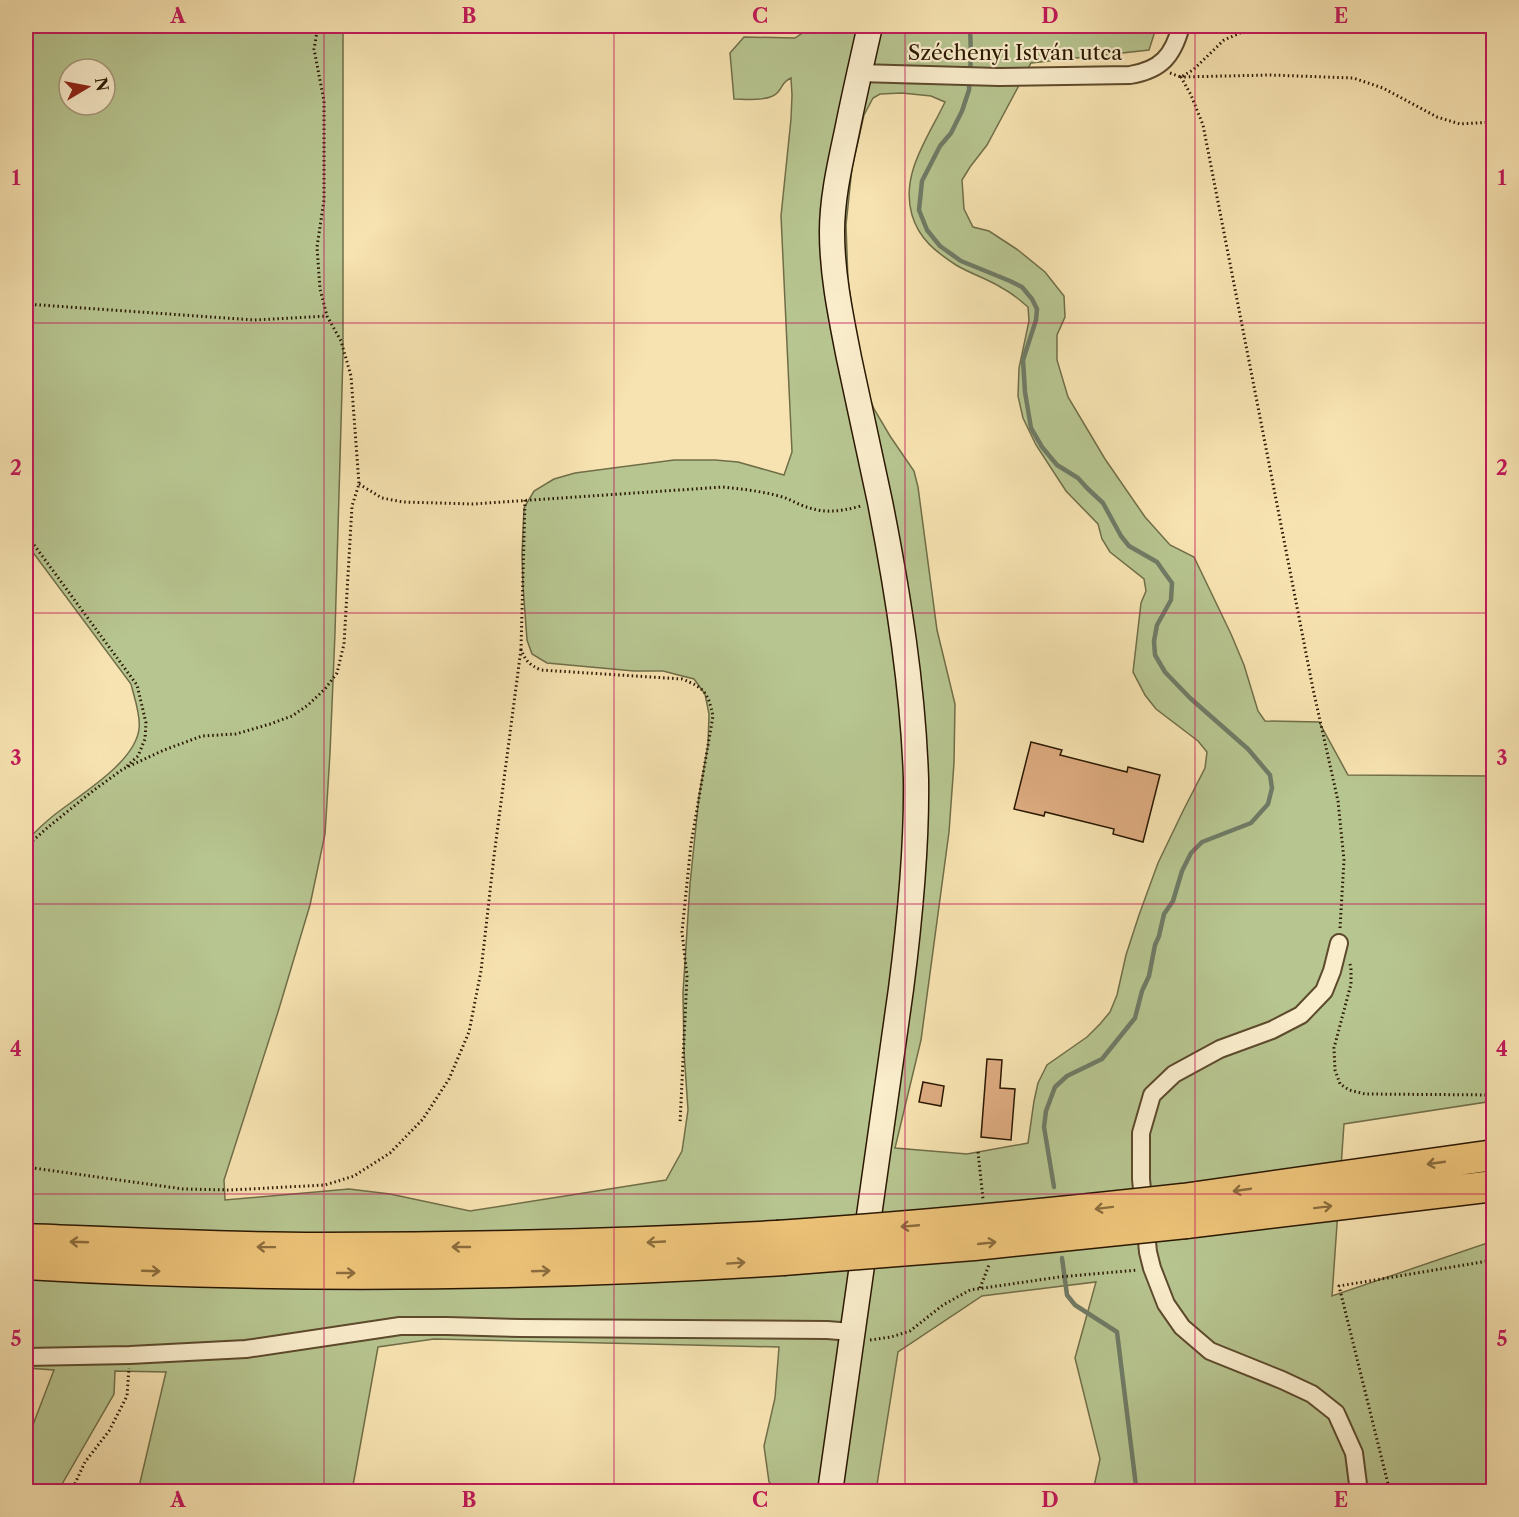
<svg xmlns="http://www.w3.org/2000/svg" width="1519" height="1517" font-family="'Libre Caslon Text',serif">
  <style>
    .green { fill: #b7c590; stroke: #706e48; stroke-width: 1.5; fill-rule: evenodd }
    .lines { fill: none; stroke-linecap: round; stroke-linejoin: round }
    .stream { stroke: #6f7b66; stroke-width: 4.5 }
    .building { fill: #deac81; stroke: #2a1700; stroke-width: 1.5 }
    .street-casing { stroke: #5d4a2c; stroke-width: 20 }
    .secondary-casing { stroke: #2a1700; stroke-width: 27 }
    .highway-casing { stroke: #2a1700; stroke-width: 33 }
    .path { stroke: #2a1700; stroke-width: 3; stroke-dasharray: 1.5 3; stroke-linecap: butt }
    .street { stroke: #faedcc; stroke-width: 16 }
    .secondary { stroke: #faedcc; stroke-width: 24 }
    .highway { stroke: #ecc278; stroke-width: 30 }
    .highway-bridge-casing { stroke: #2a1700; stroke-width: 33; stroke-linecap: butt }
    .highway-bridge { stroke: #ecc278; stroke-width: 30 }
    .oneway { stroke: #8b6c3c }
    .grid { fill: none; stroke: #c2185b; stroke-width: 1.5; stroke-opacity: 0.55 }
    .labels { text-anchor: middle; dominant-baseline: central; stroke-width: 4.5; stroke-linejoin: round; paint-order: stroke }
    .street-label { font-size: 21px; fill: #2a1700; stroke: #faedcc }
    .neatline { fill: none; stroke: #c2185b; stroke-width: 2 }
    .grid-label { font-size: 20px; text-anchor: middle; font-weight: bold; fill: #c2185b }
  </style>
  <rect width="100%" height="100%" fill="#f7e3b1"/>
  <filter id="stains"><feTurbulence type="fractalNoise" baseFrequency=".00333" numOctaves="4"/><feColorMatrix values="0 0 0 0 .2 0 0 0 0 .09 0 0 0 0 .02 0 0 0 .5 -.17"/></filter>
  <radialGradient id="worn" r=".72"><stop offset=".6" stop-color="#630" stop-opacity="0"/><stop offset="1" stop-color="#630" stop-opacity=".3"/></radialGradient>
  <path class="green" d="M 26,26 L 343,26 L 343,355 L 335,633 L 330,753 L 325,834 L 310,905 L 278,1012 L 224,1180 L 225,1200 L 349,1189 L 390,1194 L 470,1211 L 666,1180 L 682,1151 L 688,1110 L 684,1052 L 683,993 L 690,884 L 699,796 L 708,745 L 709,714 L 705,694 L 694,679 L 663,671 L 634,671 L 547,663 L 532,654 L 527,640 L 523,586 L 522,554 L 524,508 L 534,491 L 554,479 L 575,473 L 674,460 L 715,460 L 738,462 L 784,475 L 792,452 L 781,216 L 791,119 L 792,95 L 791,78 C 782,82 784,85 778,92 C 770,102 746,99 734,99 L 730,53 L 744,37 L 795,38 L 813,26 L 1153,26 L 1156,28 L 1149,50 L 1031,63 L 987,145 L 970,167 L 962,180 L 964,209 L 973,227 L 989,231 L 1018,250 L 1045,272 L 1064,296 L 1065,317 L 1057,335 L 1057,360 L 1068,397 L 1105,459 L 1145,517 L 1170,545 L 1194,557 L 1231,634 L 1244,665 L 1258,711 L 1265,721 L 1319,722 L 1348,775 L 1493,776 L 1493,1101 L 1344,1124 L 1332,1296 L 1493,1241 L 1493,1491 L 1093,1491 L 1100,1459 L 1075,1358 L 1096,1282 L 982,1296 L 898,1352 L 876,1491 L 779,1491 L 769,1482 L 764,1446 L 775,1398 L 779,1347 L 434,1339 L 378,1347 L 352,1491 L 138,1491 L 166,1372 L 115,1371 L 114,1394 L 58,1491 L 26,1491 L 26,1443 L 54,1370 L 26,1368 L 26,841 C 35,832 43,824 53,816 C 79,795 135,763 139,729 C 141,715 134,697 131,684 L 26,543 ZM 69,69 L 105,69 L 105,105 L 69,105 ZM 902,93 L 931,96 L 945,102 C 928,138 900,174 912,215 C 919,239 936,252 956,265 C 971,274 988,279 1002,288 C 1012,293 1020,300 1028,307 L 1029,321 L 1019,368 L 1018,396 L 1023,418 L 1036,445 L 1066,491 L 1098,524 L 1102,539 L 1110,552 L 1144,579 L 1146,591 L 1141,603 L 1133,672 L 1145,695 L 1156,709 L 1198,741 L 1207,752 L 1205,768 L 1183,811 L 1158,863 L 1139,915 L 1126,955 L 1117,995 L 1110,1012 L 1100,1024 L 1087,1037 L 1047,1065 L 1038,1083 L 1034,1101 L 1028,1143 L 967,1154 L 895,1148 L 921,1040 L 949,832 L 954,763 L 955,704 L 937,630 L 918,487 L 914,471 L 890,436 L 874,409 L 863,381 L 848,281 L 846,225 L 852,168 L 864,115 L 873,98 L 880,94 Z"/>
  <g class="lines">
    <path class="stream" d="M 970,26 L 971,56 L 969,90 L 962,111 L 951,133 L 940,146 L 922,181 L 919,210 L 927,230 L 940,246 L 961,261 L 1010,281 L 1022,287 L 1032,299 L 1037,309 L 1036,320 L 1023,360 L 1025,392 L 1031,428 L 1042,447 L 1057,465 L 1078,478 L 1087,488 L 1103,503 L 1121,536 L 1129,546 L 1157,562 L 1164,572 L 1172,583 L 1171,600 L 1157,625 L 1154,641 L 1155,655 L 1165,672 L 1190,698 L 1248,749 L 1270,775 L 1272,788 L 1268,804 L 1251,823 L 1202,842 L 1191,853 L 1182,871 L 1173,901 L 1164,914 L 1159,936 L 1155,945 L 1149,976 L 1142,991 L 1135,1018 L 1102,1059 L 1067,1076 L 1055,1087 L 1046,1111 L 1044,1127 L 1054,1187
      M 1062,1258 L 1067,1295 L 1075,1305 L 1117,1332 L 1136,1486 L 1135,1492"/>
  </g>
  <path class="building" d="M 1031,742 L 1062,750 L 1060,755 L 1127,772 L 1128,767 L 1160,775 L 1143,842 L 1113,834 L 1114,829 L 1045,812 L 1044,816 L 1014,809 Z
    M 987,1059 L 1002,1060 L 1000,1088 L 1015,1089 L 1011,1140 L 981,1137 Z
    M 923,1082 L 944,1086 L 941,1106 L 919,1102 Z"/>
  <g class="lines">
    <g class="street-casing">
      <path id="street" d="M 859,73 L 999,77 L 1130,75 C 1161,70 1173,56 1181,26
        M 1339,943 L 1332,971 L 1324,991 L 1301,1015 L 1272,1030 L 1220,1049 L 1174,1074 L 1152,1095 L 1141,1133 L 1141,1179 L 1148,1252 L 1152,1268 L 1166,1304 L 1182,1327 L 1210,1351 L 1282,1380 L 1312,1394 L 1336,1413 L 1354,1453 L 1359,1492
        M 26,1357 L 130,1355 L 246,1349 L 400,1326 L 447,1326 L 521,1328 L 827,1330 L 852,1332"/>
    </g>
    <g class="secondary-casing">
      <path id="secondary" d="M 830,1492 L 901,989 C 910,919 917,850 916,779 C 913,686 898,593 880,502 C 870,454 859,406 849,358 C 841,317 832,275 832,232 C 832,198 840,164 847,131 C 854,96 862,61 870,26"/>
    </g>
    <g class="highway-casing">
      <path id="highway" d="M 1183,1199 L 1494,1155
        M 1186,1223 L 1494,1186
        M 26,1239 C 124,1243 222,1248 320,1248 C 473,1248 625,1244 777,1236
        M 26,1264 C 277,1279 531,1276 783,1260"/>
    </g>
    <path class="path" d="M 1170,73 L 1181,77 L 1193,70 L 1224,40 L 1256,26
      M 26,304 L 254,320 L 327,316
      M 359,484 L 382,498 L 403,502 L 473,504 L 723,487 C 742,489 760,491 779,496 C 787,498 794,502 801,505 C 824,514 838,512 861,506
      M 525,500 L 521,649 C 525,660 529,665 541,670 L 682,679 C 705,688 708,693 713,716 L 691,844 L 682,932 L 687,976 L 680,1124
      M 26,534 L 137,685 L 146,723 L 145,739 L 138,756 L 127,766
      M 26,847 L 47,828 L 94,790 L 123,769 L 164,750 L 202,736 L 236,734 L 270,724 L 292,716 L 308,705 L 325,689 L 337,673 L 344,644 L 352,506 L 359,484 L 351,376 L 341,341 L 327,316 L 320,289 L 317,247 L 324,200 L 324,101 L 314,49 L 318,26
      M 1340,928 L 1344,860 L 1338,801 L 1313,689 L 1203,125 L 1191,95 L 1181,77 L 1270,75 L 1353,78 L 1383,88 L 1437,117 L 1460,124 L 1494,122
      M 1350,964 L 1351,968 L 1351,984 L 1334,1048 L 1335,1070 L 1340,1084 L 1349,1090 L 1365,1094 L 1494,1095
      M 978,1152 L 983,1199
      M 26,1167 L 183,1189 L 230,1190 L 325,1185 L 354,1176 L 390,1153 L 423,1119 L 449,1079 L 469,1032 L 481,971 L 494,856 L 521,649
      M 980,1288 L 989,1265
      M 870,1340 L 891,1337 L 910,1331 L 943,1305 L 970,1290 L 1059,1277 L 1138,1270
      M 71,1492 L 85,1462 L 109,1431 L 127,1396 L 129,1368
      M 1390,1492 L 1339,1286 L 1494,1260"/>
    <use href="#street" class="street"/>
    <use href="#secondary" class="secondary"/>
    <use href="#highway" class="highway"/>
    <g class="highway-bridge-casing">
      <path id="highway-bridge" d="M 777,1236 C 913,1227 1048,1214 1183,1199
        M 783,1260 L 974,1245 L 1186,1223"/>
    </g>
    <use href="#highway-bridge" class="highway-bridge"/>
  </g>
  <defs><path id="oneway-shaft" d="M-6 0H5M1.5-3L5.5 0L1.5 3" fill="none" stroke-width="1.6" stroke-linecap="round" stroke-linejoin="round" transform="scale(1.5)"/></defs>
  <g class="oneway">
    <use href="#oneway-shaft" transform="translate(1436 1163) rotate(172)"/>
    <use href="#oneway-shaft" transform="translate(1242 1190) rotate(172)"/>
    <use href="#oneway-shaft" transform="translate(1323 1207) rotate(-7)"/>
    <use href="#oneway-shaft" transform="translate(1104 1208) rotate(173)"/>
    <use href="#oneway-shaft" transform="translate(910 1226) rotate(175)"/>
    <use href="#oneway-shaft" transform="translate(79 1242) rotate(-178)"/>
    <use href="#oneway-shaft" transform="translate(656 1242) rotate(177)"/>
    <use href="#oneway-shaft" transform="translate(987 1243) rotate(-6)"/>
    <use href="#oneway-shaft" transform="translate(266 1247) rotate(-179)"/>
    <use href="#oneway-shaft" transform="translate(461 1247) rotate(180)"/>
    <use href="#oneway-shaft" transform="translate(736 1263) rotate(-4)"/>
    <use href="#oneway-shaft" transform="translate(151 1271) rotate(2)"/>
    <use href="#oneway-shaft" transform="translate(541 1271) rotate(-2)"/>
    <use href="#oneway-shaft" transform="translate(346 1273)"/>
  </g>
  <path class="grid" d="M 324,26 L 324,1492M 614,26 L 614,1492M 905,26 L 905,1492M 1195,26 L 1195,1492M 26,323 L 1494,323M 26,613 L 1494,613M 26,904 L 1494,904M 26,1194 L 1494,1194"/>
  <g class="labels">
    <g class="street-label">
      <text x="1015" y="52">Széchenyi István utca</text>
    </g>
  </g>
  <rect width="1519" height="1517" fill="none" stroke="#f7e3b1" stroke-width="66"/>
  <g transform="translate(87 87) rotate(80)"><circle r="28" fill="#faedcc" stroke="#a7977a" stroke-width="1.5"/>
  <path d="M0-4.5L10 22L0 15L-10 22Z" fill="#8f2418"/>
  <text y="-9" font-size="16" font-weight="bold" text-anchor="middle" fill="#2a1700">N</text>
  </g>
  <rect x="33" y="33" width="1453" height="1451" class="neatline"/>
  <g class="grid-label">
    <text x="178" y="23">A</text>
    <text x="469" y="23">B</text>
    <text x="760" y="23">C</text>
    <text x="1050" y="23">D</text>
    <text x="1341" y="23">E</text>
    <text x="16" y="185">1</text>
    <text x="1502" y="185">1</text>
    <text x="16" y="475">2</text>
    <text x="1502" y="475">2</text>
    <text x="16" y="765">3</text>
    <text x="1502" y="765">3</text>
    <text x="16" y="1056">4</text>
    <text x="1502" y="1056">4</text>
    <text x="16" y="1346">5</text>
    <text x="1502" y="1346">5</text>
    <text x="178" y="1507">A</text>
    <text x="469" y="1507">B</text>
    <text x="760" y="1507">C</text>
    <text x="1050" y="1507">D</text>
    <text x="1341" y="1507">E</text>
  </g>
  <rect width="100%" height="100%" filter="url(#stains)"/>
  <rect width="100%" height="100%" fill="url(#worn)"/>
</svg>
